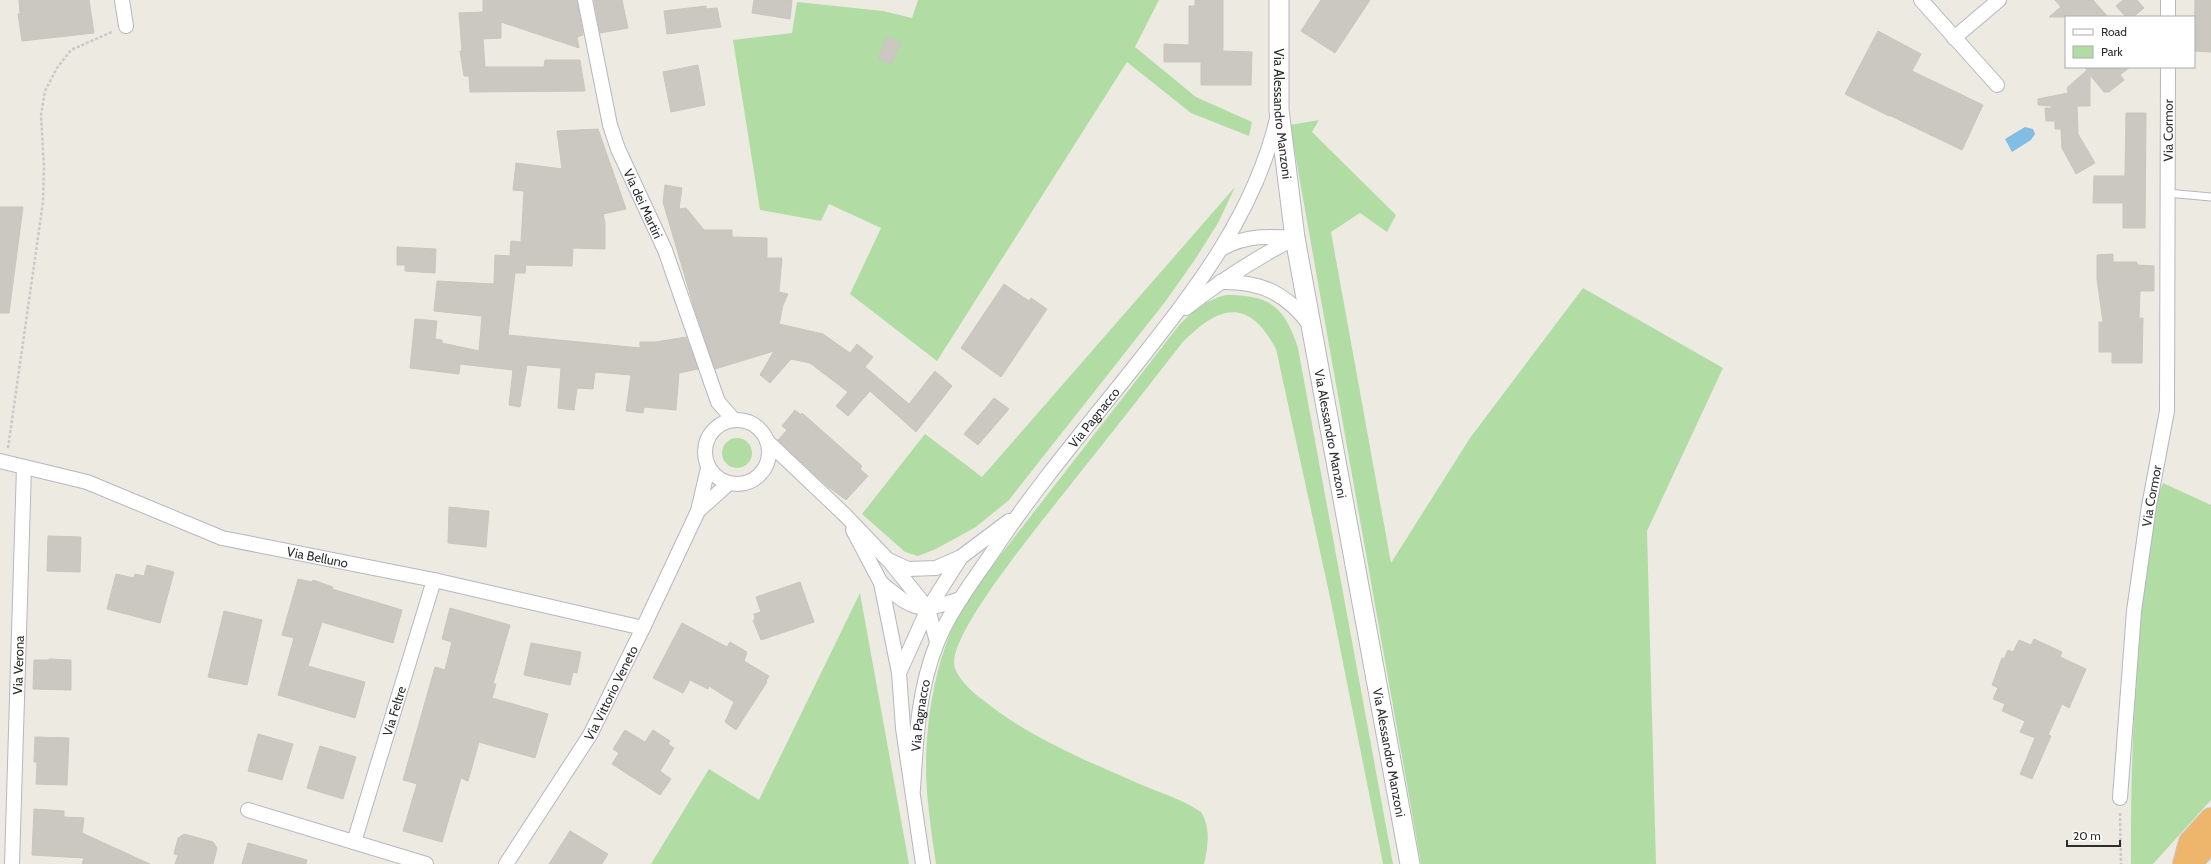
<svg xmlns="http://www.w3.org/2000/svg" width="2211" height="864" font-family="Cabin,sans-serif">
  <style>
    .green { fill: #b1dda5 }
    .water { fill: #82bde3 }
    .building { fill: #cac8c0; stroke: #c9c6bc }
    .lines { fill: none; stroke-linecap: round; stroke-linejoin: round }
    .lane-casing { stroke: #b6b6c0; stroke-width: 9 }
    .street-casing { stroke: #b6b6c0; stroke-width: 16 }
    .secondary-casing { stroke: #b6b6c0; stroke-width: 21 }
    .highway-casing { stroke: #c9c9c9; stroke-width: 24 }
    .path { stroke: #c9c9c9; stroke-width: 2.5; stroke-dasharray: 3 2; stroke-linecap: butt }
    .lane { stroke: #fff; stroke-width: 7 }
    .street { stroke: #fff; stroke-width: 14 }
    .secondary { stroke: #fff; stroke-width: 19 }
    .highway { stroke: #eeb56d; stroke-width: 22 }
    .labels { text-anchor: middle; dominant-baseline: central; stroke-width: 3; stroke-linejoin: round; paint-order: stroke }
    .street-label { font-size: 13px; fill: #2e2e2e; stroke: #fff }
  </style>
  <rect width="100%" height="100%" fill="#edeae2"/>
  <path class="green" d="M 918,0 L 1159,0 L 1135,47 L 1196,97 L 1252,122 L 1249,136 L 1191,113 L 1127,62 L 937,361 L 850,294 L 881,228 L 829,204 L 821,221 L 760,210 L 733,40 L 792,33 L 797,2 L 883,11 L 912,18 Z
    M 1319,120 L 1312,132 L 1396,215 L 1387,232 L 1360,213 L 1331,232 L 1391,563 L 1470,438 L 1583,288 L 1723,368 L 1647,531 L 1656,864 L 1421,864 L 1290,125 Z
    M 1235,187 L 1218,223 L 1194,261 L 1165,302 L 1009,500 L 976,527 L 936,549 L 918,556 L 905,552 L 862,514 L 925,434 L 982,477 Z
    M 1226,295 C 1270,295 1284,306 1298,348 L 1393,864 L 1383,864 L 1331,602 L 1276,349 C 1248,296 1218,306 1182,343 C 1148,387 1114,430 1079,474 C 1053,508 953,626 954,663 C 954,675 973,693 983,700 C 1030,738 1087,761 1142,785 C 1161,793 1184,800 1201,812 C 1211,828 1208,847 1204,864 L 936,864 C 933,844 930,824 928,803 C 922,749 930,680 952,629 C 960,610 973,592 985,575 L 1180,324 C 1194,310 1206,300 1226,295 Z
    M722 453a15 15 0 1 1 30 0a15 15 0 1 1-30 0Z
    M 2163,483 L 2211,505 L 2211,800 L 2153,864 L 2131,864 C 2130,744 2137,624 2154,505 Z
    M 860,593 L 909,864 L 651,864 L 709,769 L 759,800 Z"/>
  <path class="water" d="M 2025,127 L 2033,129 L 2035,134 L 2031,140 L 2012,152 L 2005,139 Z"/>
  <path class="building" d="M 19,0 L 89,0 L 94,33 L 22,41 L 18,14 L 20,14 Z
    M 483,0 L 577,0 L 583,35 L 577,37 L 579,48 L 501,22 L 501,38 L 483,39 L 485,67 L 544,67 L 545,60 L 580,60 L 585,91 L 470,92 L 469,76 L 464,76 L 460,51 L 462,51 L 459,13 L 483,12 Z
    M 594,0 L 622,0 L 628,28 L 600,33 Z
    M 754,0 L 792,0 L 790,19 L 752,13 Z
    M 1195,0 L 1223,0 L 1223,51 L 1252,52 L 1251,85 L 1201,85 L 1201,62 L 1164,62 L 1164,44 L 1189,45 L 1189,6 L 1195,6 Z
    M 1321,0 L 1370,0 L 1335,53 L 1301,31 Z
    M 2055,0 L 2093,0 L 2108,17 L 2049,17 L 2061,7 Z
    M 2123,0 L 2137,0 L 2144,8 L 2133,17 L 2126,17 L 2116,6 Z
    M 2195,0 L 2211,0 L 2211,52 L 2194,51 Z
    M 706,6 L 706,9 L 717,8 L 721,27 L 667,34 L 664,11 Z
    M 1878,31 L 1921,54 L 1912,71 L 1983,105 L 1962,150 L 1889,115 L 1889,116 L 1845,94 Z
    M 887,36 L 901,43 L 891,64 L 878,59 Z
    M 698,65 L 705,105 L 671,112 L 663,72 Z
    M 2084,67 L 2130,67 L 2120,75 L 2124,80 L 2109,92 L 2104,92 L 2090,75 L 2090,106 L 2077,106 L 2078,134 L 2095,163 L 2076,174 L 2062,148 L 2061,129 L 2055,129 L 2055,121 L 2046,121 L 2045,108 L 2052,108 L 2052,106 L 2038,105 L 2038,99 L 2068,93 L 2067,88 L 2087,70 Z
    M 2126,113 L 2146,113 L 2145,228 L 2123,228 L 2123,203 L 2093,203 L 2094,176 L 2125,176 Z
    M 598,129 L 626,209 L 603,214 L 605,223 L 605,249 L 573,248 L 572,266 L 526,265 L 525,273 L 515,273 L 508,335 L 640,348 L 640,342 L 656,342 L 686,337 L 698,369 L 679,373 L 676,410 L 644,407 L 643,413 L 626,411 L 631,375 L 595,372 L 593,389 L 577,388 L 574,410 L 558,408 L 561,368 L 527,365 L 520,407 L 509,405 L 513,370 L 460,364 L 459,374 L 410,368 L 415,319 L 437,321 L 435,339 L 442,340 L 442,343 L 479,351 L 482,316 L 434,311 L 437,281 L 494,284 L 495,255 L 510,256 L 511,241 L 521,242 L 524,191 L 513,190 L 516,163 L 562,169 L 557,131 Z
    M 665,185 L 682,188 L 679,209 L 686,208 L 704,230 L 732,230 L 732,237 L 767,238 L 767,258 L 782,258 L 779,292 L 788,294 L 783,305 L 779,324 L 823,334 L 850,353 L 857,344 L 873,357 L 865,367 L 909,404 L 935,371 L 952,386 L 916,432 L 870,391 L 848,416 L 836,406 L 848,392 L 810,363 L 791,359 L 770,383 L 760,375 L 774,351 L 715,369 L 693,304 L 663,202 Z
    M 0,207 L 23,207 L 9,313 L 0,313 Z
    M 397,247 L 436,249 L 435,273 L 405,271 L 405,265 L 397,265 Z
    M 2113,254 L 2113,262 L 2137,262 L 2137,265 L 2154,266 L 2154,291 L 2140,291 L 2139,318 L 2143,318 L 2142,363 L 2112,363 L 2112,352 L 2099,352 L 2099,322 L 2103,322 L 2097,279 L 2097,255 Z
    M 1004,284 L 1029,301 L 1031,298 L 1047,309 L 1001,377 L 961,348 Z
    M 994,398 L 1009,409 L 978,445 L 964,434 Z
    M 795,410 L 801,415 L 802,413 L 862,466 L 860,469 L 868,476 L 846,500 L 827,486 L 778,440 L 787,430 L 782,426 Z
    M 449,507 L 489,511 L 486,547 L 448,543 Z
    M 48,536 L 81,537 L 80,572 L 47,571 Z
    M 147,565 L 174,572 L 160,623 L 107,609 L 116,574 L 134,578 L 135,574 L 144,576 Z
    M 298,579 L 312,582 L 313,580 L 333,587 L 332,589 L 402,610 L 393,643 L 322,622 L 308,666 L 365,682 L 355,718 L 278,695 L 294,638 L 282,635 Z
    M 800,582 L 814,622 L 761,640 L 753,620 L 755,620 L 754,614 L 761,612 L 756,597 Z
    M 450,608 L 510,625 L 493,684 L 496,684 L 492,698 L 548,714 L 535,758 L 479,742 L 468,781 L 461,778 L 442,842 L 403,831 L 417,784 L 403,780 L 435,667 L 445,670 L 452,642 L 442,639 Z
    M 224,611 L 262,620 L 247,685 L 208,677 Z
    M 682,623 L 727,647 L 730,642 L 747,652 L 744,661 L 769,676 L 766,681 L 767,682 L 736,730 L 725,722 L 734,702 L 709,686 L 708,689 L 690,680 L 683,693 L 653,678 Z
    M 2034,639 L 2062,652 L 2060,657 L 2086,669 L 2069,708 L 2062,704 L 2048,735 L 2051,736 L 2032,779 L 2020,774 L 2035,738 L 2020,732 L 2025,721 L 2002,711 L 2005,704 L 1993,699 L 1998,688 L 1992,685 L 2002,658 L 2004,659 L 2008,650 L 2013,652 L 2019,640 L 2031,645 Z
    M 531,643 L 581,652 L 577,673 L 573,672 L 570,685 L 524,675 Z
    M 49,659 L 71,660 L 71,690 L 33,689 L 34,660 L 49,660 Z
    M 625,730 L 645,742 L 653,730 L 670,741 L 668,744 L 674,748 L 660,771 L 671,779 L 660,795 L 612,764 L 619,753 L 613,749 Z
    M 258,734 L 293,744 L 282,780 L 248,771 Z
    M 35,737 L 69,738 L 67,785 L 36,784 L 37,762 L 34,762 Z
    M 320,746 L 356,757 L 343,799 L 307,788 Z
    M 34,809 L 64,811 L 64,817 L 84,818 L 82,833 L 150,864 L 82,864 L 84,858 L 32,855 Z
    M 570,831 L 608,854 L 602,864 L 549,864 Z
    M 184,834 L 213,842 L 217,848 L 213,864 L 175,864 L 178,855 L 174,854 L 178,838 Z
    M 248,843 L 307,860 L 306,864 L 242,864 Z"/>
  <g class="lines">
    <g class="lane-casing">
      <path id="lane" d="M 2167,193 L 2211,197"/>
    </g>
    <g class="street-casing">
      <g id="street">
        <path d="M 122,0 L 126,26"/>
        <path id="s1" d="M 585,0 L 610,125 L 618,149 L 665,250 L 718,402 L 734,420"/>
        <path d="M 1921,0 L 1997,85"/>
        <path d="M 2168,17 L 2168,0"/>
        <path d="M 1954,38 L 1999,0"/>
        <path d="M 1223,248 C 1246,235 1269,236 1295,238"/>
        <path d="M 1220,282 C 1261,281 1286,293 1310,325"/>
        <path d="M 1186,308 C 1220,281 1256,258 1295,238"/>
        <circle cx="737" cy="452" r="32"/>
        <path d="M 767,441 L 845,515 L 888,560 L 908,569 L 936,568 L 961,557 L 1009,521"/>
        <path id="s2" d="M 0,461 L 87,482 L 222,538 L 434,580 L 643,628"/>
        <path d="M 698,511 L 728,484"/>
        <path d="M 853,530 L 881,583 L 899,673"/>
        <path d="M 891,563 L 928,609 L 937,642"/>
        <path d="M 881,583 C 916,612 919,612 961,599"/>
        <path id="s3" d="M 913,789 C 916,740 918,690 937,643 C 950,610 974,580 994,550 C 1038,484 1090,423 1139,361 C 1198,286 1254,214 1277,119"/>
        <path id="s4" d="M 2120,798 L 2134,611 L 2149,506 L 2167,411 L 2168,67"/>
        <path d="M 248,810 L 426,864"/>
        <path id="s5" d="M 354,842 L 434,580"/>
        <path id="s6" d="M 12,864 L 24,467"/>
        <path id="s7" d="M 506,864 L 590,735 L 643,628 L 698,511 L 708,468"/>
        <path d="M 923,864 L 903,728 L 899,673 L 928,609 L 961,557"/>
      </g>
    </g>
    <g class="secondary-casing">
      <g id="secondary">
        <path id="s8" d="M 1279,0 L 1279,110 L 1295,238 L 1410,864"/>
      </g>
    </g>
    <g class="highway-casing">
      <path id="highway" d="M 2184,864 L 2190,842 L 2211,819
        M 2189,864 L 2211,842"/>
    </g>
    <path class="path" d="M 8,448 L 43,202 L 44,167 L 41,115 L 45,91 L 57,68 L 71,50 L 112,32
      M 2120,813 L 2121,864"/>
    <use href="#lane" class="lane"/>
    <use href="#street" class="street"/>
    <use href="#secondary" class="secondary"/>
    <use href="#highway" class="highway"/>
  </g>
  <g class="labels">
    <g class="street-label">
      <text stroke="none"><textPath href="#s8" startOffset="114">Via Alessandro Manzoni</textPath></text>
      <text stroke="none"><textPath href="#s4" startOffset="671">Via Cormor</textPath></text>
      <text stroke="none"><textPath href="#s1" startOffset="213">Via dei Martiri</textPath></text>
      <text stroke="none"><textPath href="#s3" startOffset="424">Via Pagnacco</textPath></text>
      <text stroke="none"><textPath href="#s8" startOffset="438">Via Alessandro Manzoni</textPath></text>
      <text stroke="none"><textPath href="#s4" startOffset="304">Via Cormor</textPath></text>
      <text stroke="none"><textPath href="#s2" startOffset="333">Via Belluno</textPath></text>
      <text stroke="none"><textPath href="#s6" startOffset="199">Via Verona</textPath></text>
      <text stroke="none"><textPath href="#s7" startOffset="201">Via Vittorio Veneto</textPath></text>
      <text stroke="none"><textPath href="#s5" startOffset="137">Via Feltre</textPath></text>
      <text stroke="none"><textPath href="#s3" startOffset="74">Via Pagnacco</textPath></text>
      <text stroke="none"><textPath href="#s8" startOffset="762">Via Alessandro Manzoni</textPath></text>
    </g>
  </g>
  <rect x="2065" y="16" width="130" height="52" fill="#ffffff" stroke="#ababab"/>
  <rect x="2073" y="29" width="20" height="6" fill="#ffffff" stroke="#ababab"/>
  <text x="2101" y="36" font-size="12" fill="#2e2e2e">Road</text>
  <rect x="2073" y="46" width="20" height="12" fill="#b1dda5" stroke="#ababab"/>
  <text x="2101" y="56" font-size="12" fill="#2e2e2e">Park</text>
  <path d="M2067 840v6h53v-6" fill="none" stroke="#2e2e2e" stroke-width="2"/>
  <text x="2073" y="840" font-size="12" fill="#2e2e2e" stroke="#ffffff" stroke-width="3" paint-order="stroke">20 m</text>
</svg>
